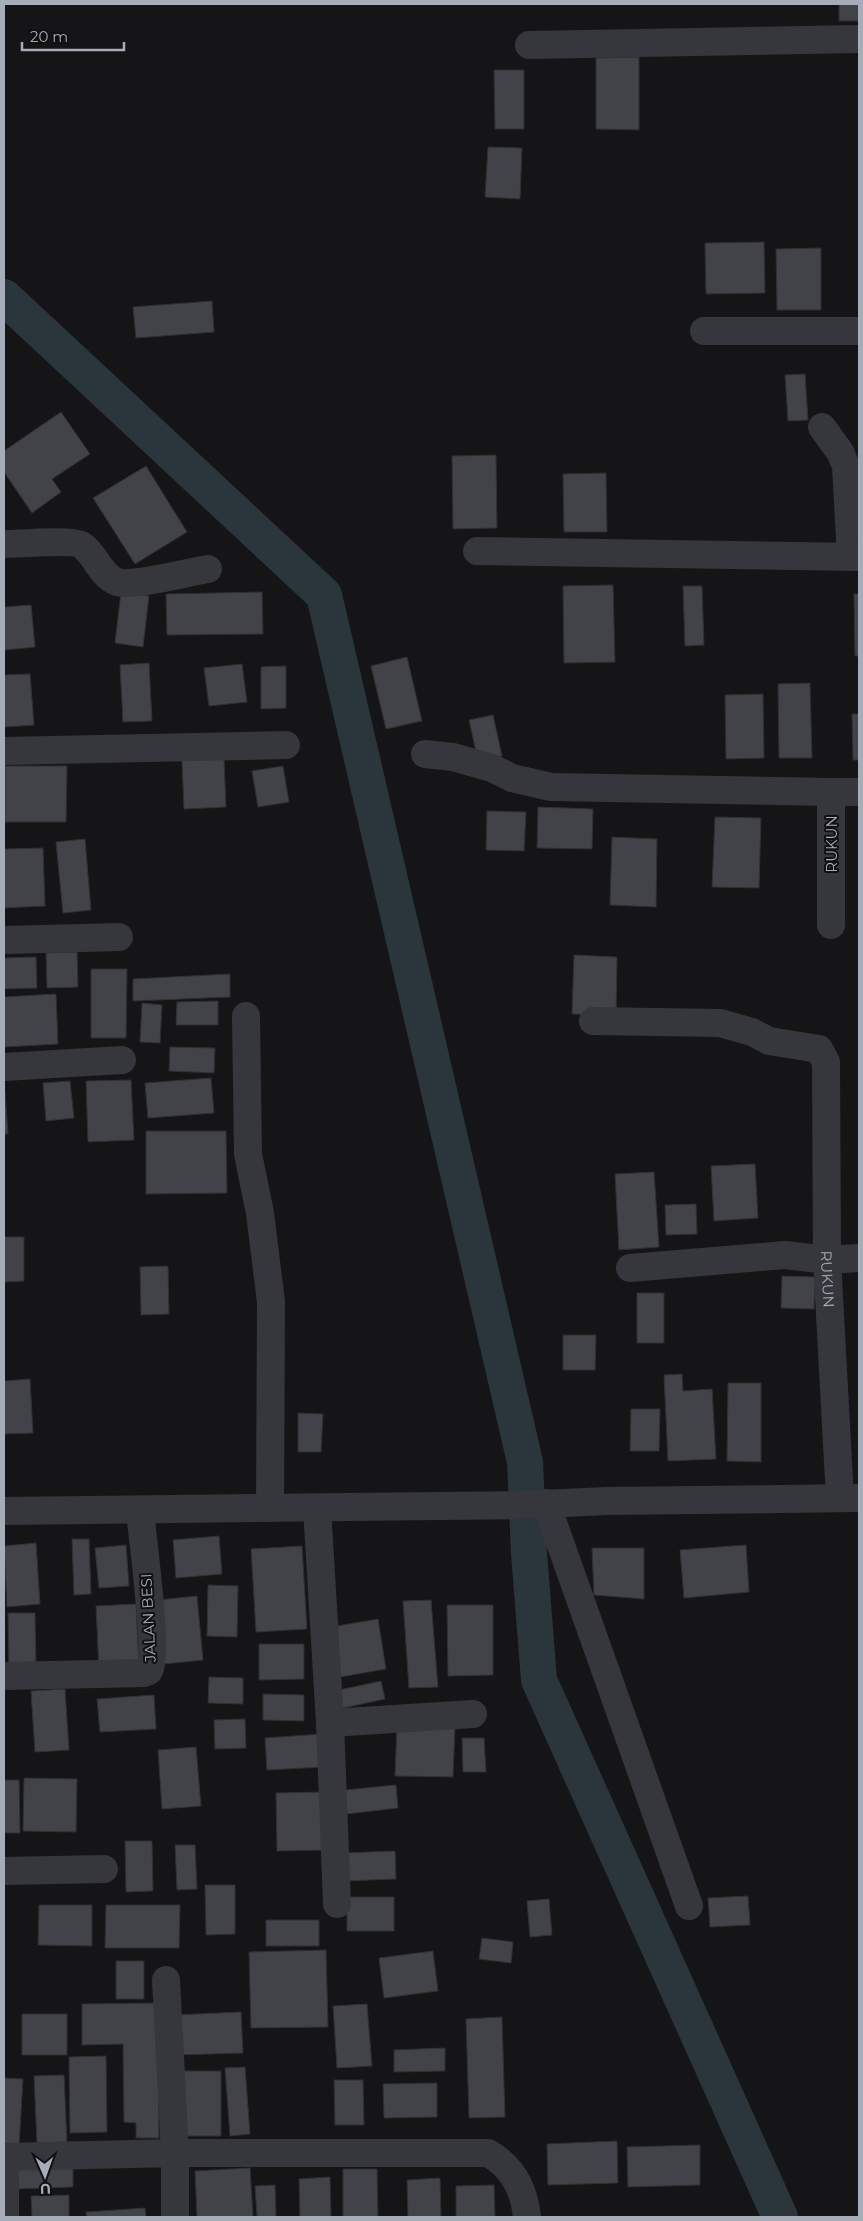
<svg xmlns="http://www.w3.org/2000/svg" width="863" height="2221" font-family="Montserrat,sans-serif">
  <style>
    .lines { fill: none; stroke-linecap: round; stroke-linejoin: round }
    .canal { stroke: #2b353c; stroke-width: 36 }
    .building { fill: #414348; stroke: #2f2f34 }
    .minor { stroke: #36373d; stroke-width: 28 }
    .labels { text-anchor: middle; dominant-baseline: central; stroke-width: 4; stroke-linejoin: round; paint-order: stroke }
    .street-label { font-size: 15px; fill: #a6adb9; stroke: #101013 }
  </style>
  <rect width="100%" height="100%" fill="#151518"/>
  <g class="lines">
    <path class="canal" d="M 4,297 L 324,595 L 525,1462 L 529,1553 L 539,1680 L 780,2217"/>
  </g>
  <path class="building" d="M 839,4 L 859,4 L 859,21 L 839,21 Z
    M 639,57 L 639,130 L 596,129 L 596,58 Z
    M 494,70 L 524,70 L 524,129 L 495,129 Z
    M 488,147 L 522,148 L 520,199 L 485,197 Z
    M 764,242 L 765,293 L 706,294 L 705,243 Z
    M 821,248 L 821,310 L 777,310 L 776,249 Z
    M 212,301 L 214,332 L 136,338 L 133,307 Z
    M 805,374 L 808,420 L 788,421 L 785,375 Z
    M 61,412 L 90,454 L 52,479 L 61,492 L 32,513 L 4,472 L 4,451 Z
    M 496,455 L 497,528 L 453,529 L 452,456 Z
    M 146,466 L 187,532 L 135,564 L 93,498 Z
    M 606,473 L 607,532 L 564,532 L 563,474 Z
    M 613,585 L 615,662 L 564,663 L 563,586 Z
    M 683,586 L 702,586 L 704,645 L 685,646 Z
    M 121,592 L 149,596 L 143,647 L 115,643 Z
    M 262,592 L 263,634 L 167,635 L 166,594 Z
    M 854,594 L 859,594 L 859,656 L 855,656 Z
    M 31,605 L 35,647 L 4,650 L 4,607 Z
    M 407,657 L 422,721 L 386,729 L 371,666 Z
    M 149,663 L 152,721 L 123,722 L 120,665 Z
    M 242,664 L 247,702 L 209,706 L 204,668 Z
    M 286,666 L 286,708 L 261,709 L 261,667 Z
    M 30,674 L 34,725 L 4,727 L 4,675 Z
    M 810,683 L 812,758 L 779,758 L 778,684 Z
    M 763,694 L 764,758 L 726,759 L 725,695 Z
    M 852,714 L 859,714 L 859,760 L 853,760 Z
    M 493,715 L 502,756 L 478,761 L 469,720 Z
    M 224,759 L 226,807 L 184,809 L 182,760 Z
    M 5,766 L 67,766 L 66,822 L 5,822 Z
    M 283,766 L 289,802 L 258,807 L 252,771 Z
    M 538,807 L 593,809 L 592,849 L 537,848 Z
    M 487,811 L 526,812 L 524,851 L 486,850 Z
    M 715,817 L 761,818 L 759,888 L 712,887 Z
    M 612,837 L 657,839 L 656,907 L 610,905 Z
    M 85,839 L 91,910 L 63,913 L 56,842 Z
    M 43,848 L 45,906 L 4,908 L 4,849 Z
    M 77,952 L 78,987 L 47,988 L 46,953 Z
    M 574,955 L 617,957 L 616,1015 L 572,1014 Z
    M 36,957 L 37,988 L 4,989 L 4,958 Z
    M 91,969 L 127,969 L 126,1038 L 91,1038 Z
    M 230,974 L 230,997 L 133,1001 L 133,979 Z
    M 56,994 L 58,1044 L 4,1047 L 4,997 Z
    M 218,1001 L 218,1025 L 176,1025 L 177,1002 Z
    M 142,1003 L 162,1005 L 160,1043 L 140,1042 Z
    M 170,1047 L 215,1048 L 214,1073 L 169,1071 Z
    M 4,1078 L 8,1134 L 4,1134 Z
    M 211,1078 L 214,1113 L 148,1118 L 145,1083 Z
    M 131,1080 L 134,1140 L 88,1142 L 86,1081 Z
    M 70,1081 L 74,1118 L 46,1121 L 43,1083 Z
    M 146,1131 L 226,1131 L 227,1193 L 146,1194 Z
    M 755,1164 L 758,1218 L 714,1221 L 711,1166 Z
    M 654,1172 L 659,1247 L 619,1250 L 615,1174 Z
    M 696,1204 L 697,1234 L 666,1235 L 665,1205 Z
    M 4,1237 L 24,1237 L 24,1281 L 4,1282 Z
    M 168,1266 L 169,1314 L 141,1315 L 140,1267 Z
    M 782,1276 L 815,1277 L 814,1309 L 781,1308 Z
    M 637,1293 L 664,1293 L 664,1343 L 637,1343 Z
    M 563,1335 L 596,1335 L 595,1370 L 563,1370 Z
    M 682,1374 L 683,1391 L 712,1389 L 716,1459 L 668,1461 L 664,1375 Z
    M 30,1379 L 33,1433 L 4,1434 L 4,1381 Z
    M 728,1383 L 761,1383 L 761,1462 L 727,1461 Z
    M 631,1409 L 660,1409 L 659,1451 L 630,1451 Z
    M 298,1413 L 323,1414 L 321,1452 L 298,1452 Z
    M 219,1536 L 222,1574 L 176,1578 L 173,1540 Z
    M 72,1539 L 89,1539 L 91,1594 L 74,1595 Z
    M 36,1543 L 40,1604 L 7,1607 L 4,1546 Z
    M 126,1545 L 129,1586 L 99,1588 L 95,1548 Z
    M 746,1545 L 749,1592 L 684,1598 L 680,1550 Z
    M 302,1546 L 307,1629 L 256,1632 L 251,1549 Z
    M 592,1548 L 644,1548 L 644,1599 L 594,1595 Z
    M 208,1585 L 238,1586 L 237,1637 L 207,1636 Z
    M 197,1596 L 203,1660 L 164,1664 L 158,1600 Z
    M 431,1600 L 438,1687 L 409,1688 L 403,1601 Z
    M 136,1604 L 139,1667 L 99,1669 L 96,1606 Z
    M 447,1605 L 493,1605 L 493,1675 L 448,1676 Z
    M 8,1613 L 35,1613 L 36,1666 L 9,1667 Z
    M 378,1619 L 386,1669 L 340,1677 L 331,1627 Z
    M 259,1644 L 304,1644 L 304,1679 L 259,1680 Z
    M 209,1677 L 243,1678 L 243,1704 L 208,1703 Z
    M 381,1681 L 385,1699 L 343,1708 L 339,1690 Z
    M 65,1689 L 69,1750 L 35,1752 L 31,1691 Z
    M 263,1694 L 304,1695 L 304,1721 L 263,1720 Z
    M 154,1695 L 156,1729 L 100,1732 L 97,1699 Z
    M 245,1719 L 246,1748 L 215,1749 L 214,1720 Z
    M 397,1724 L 455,1726 L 453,1777 L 395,1776 Z
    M 322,1734 L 323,1767 L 267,1770 L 265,1738 Z
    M 462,1738 L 484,1738 L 486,1772 L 463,1772 Z
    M 196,1747 L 201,1806 L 162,1809 L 158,1750 Z
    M 24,1778 L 77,1779 L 76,1832 L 23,1831 Z
    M 4,1780 L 19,1780 L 20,1833 L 4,1833 Z
    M 396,1785 L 398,1808 L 347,1814 L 345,1790 Z
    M 324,1792 L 325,1850 L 277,1851 L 276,1793 Z
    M 125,1841 L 152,1841 L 153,1891 L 126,1892 Z
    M 175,1845 L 195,1845 L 197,1889 L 177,1890 Z
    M 395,1851 L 396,1879 L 344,1881 L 343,1853 Z
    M 205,1885 L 235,1885 L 235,1934 L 206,1935 Z
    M 748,1896 L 750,1925 L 710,1927 L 708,1898 Z
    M 347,1897 L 394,1897 L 394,1931 L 347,1931 Z
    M 549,1899 L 552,1935 L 530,1937 L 527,1901 Z
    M 39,1905 L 92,1905 L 92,1946 L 38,1945 Z
    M 106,1905 L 180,1905 L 179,1948 L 105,1948 Z
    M 266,1920 L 319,1920 L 319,1946 L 266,1946 Z
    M 482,1938 L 513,1942 L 511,1963 L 479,1959 Z
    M 326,1950 L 328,2027 L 251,2028 L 249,1952 Z
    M 433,1951 L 438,1991 L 384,1998 L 379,1958 Z
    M 116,1961 L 144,1961 L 144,1999 L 116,1999 Z
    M 160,2003 L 158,2044 L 159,2138 L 136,2138 L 136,2123 L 124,2122 L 123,2044 L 82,2045 L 82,2004 Z
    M 367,2004 L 372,2066 L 337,2068 L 333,2006 Z
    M 241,2012 L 243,2053 L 176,2055 L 174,2015 Z
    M 22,2014 L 67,2014 L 67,2055 L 22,2055 Z
    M 502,2017 L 505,2117 L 469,2118 L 466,2019 Z
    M 445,2048 L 445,2071 L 394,2072 L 394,2050 Z
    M 106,2056 L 107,2132 L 70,2133 L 69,2057 Z
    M 245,2067 L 250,2134 L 230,2136 L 225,2068 Z
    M 181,2071 L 221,2071 L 221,2136 L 181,2136 Z
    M 64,2075 L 67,2142 L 37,2143 L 34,2076 Z
    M 4,2078 L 23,2079 L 19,2146 L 4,2145 Z
    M 334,2080 L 363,2080 L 364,2125 L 335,2125 Z
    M 437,2083 L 437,2117 L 384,2118 L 383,2084 Z
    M 617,2141 L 618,2183 L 548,2185 L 547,2144 Z
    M 700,2145 L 700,2185 L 628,2187 L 627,2147 Z
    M 73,2166 L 73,2187 L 15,2189 L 15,2168 Z
    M 250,2168 L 253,2217 L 197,2217 L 195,2171 Z
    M 343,2169 L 377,2169 L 378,2217 L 343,2217 Z
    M 330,2177 L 331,2217 L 300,2217 L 299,2179 Z
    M 440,2178 L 441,2217 L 408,2217 L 407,2180 Z
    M 275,2185 L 276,2217 L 257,2217 L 255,2186 Z
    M 494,2185 L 495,2217 L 456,2217 L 456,2186 Z
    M 69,2195 L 69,2217 L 32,2217 L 31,2196 Z
    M 145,2208 L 146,2217 L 87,2217 L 86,2212 Z"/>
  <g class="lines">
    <g class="minor">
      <path d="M 529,45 L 859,39"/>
      <path d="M 704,331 L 859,331"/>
      <path d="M 822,427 L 840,452 L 846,466 L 851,557"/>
      <path d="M 4,544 C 19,544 74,539 83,546 C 96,556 101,576 117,582 C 133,587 189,572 208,569"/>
      <path d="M 477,551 L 859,557"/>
      <path d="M 4,751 L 286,745"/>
      <path d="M 425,754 L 453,757 L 492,768 L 512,778 L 551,787 L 831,792"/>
      <path d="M 831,925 L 831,792 L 859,792"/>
      <path d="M 4,940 L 119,937"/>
      <path d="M 246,1016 L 248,1154 L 260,1213 L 271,1302 L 270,1508"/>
      <path id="s1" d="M 593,1021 L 720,1023 L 752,1032 L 769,1041 L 819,1049 L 826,1062 L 827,1260 L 840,1498"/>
      <path d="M 4,1067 L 122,1060"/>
      <path d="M 630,1268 L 785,1255 L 827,1260 L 859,1258"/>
      <path d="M 546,1503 L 689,1906"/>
      <path d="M 317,1508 L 330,1723 L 337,1904"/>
      <path d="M 4,1511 L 521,1505 L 606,1501 L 859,1498"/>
      <path d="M 4,1676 L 144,1673 L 149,1671 C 159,1653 142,1537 140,1510"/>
      <path d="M 330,1723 L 473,1714"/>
      <path d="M 4,1871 L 104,1869"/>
      <path d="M 166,1980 L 175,2153 L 175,2217"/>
      <path d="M 4,2157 L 175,2153 L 488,2153 C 513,2167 524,2189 527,2217"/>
      <path d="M 5,2217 L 5,2157"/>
    </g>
  </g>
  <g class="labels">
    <g class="street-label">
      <text transform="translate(831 844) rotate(-90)">RUKUN</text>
      <text stroke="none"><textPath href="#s1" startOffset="462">RUKUN</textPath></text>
      <text transform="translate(148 1618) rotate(-93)">JALAN BESI</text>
    </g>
  </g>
  <rect width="863" height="2221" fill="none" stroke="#a6adb9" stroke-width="10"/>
  <g transform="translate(45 2176) rotate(178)" stroke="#101013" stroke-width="4" paint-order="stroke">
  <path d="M0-4L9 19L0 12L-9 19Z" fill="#a6adb9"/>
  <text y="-8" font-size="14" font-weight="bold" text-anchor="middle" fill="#a6adb9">U</text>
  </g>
  <path d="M22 42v8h102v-8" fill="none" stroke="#a6adb9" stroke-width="2.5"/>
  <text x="30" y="42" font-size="15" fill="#a6adb9" stroke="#101013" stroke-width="4" paint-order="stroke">20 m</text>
</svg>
